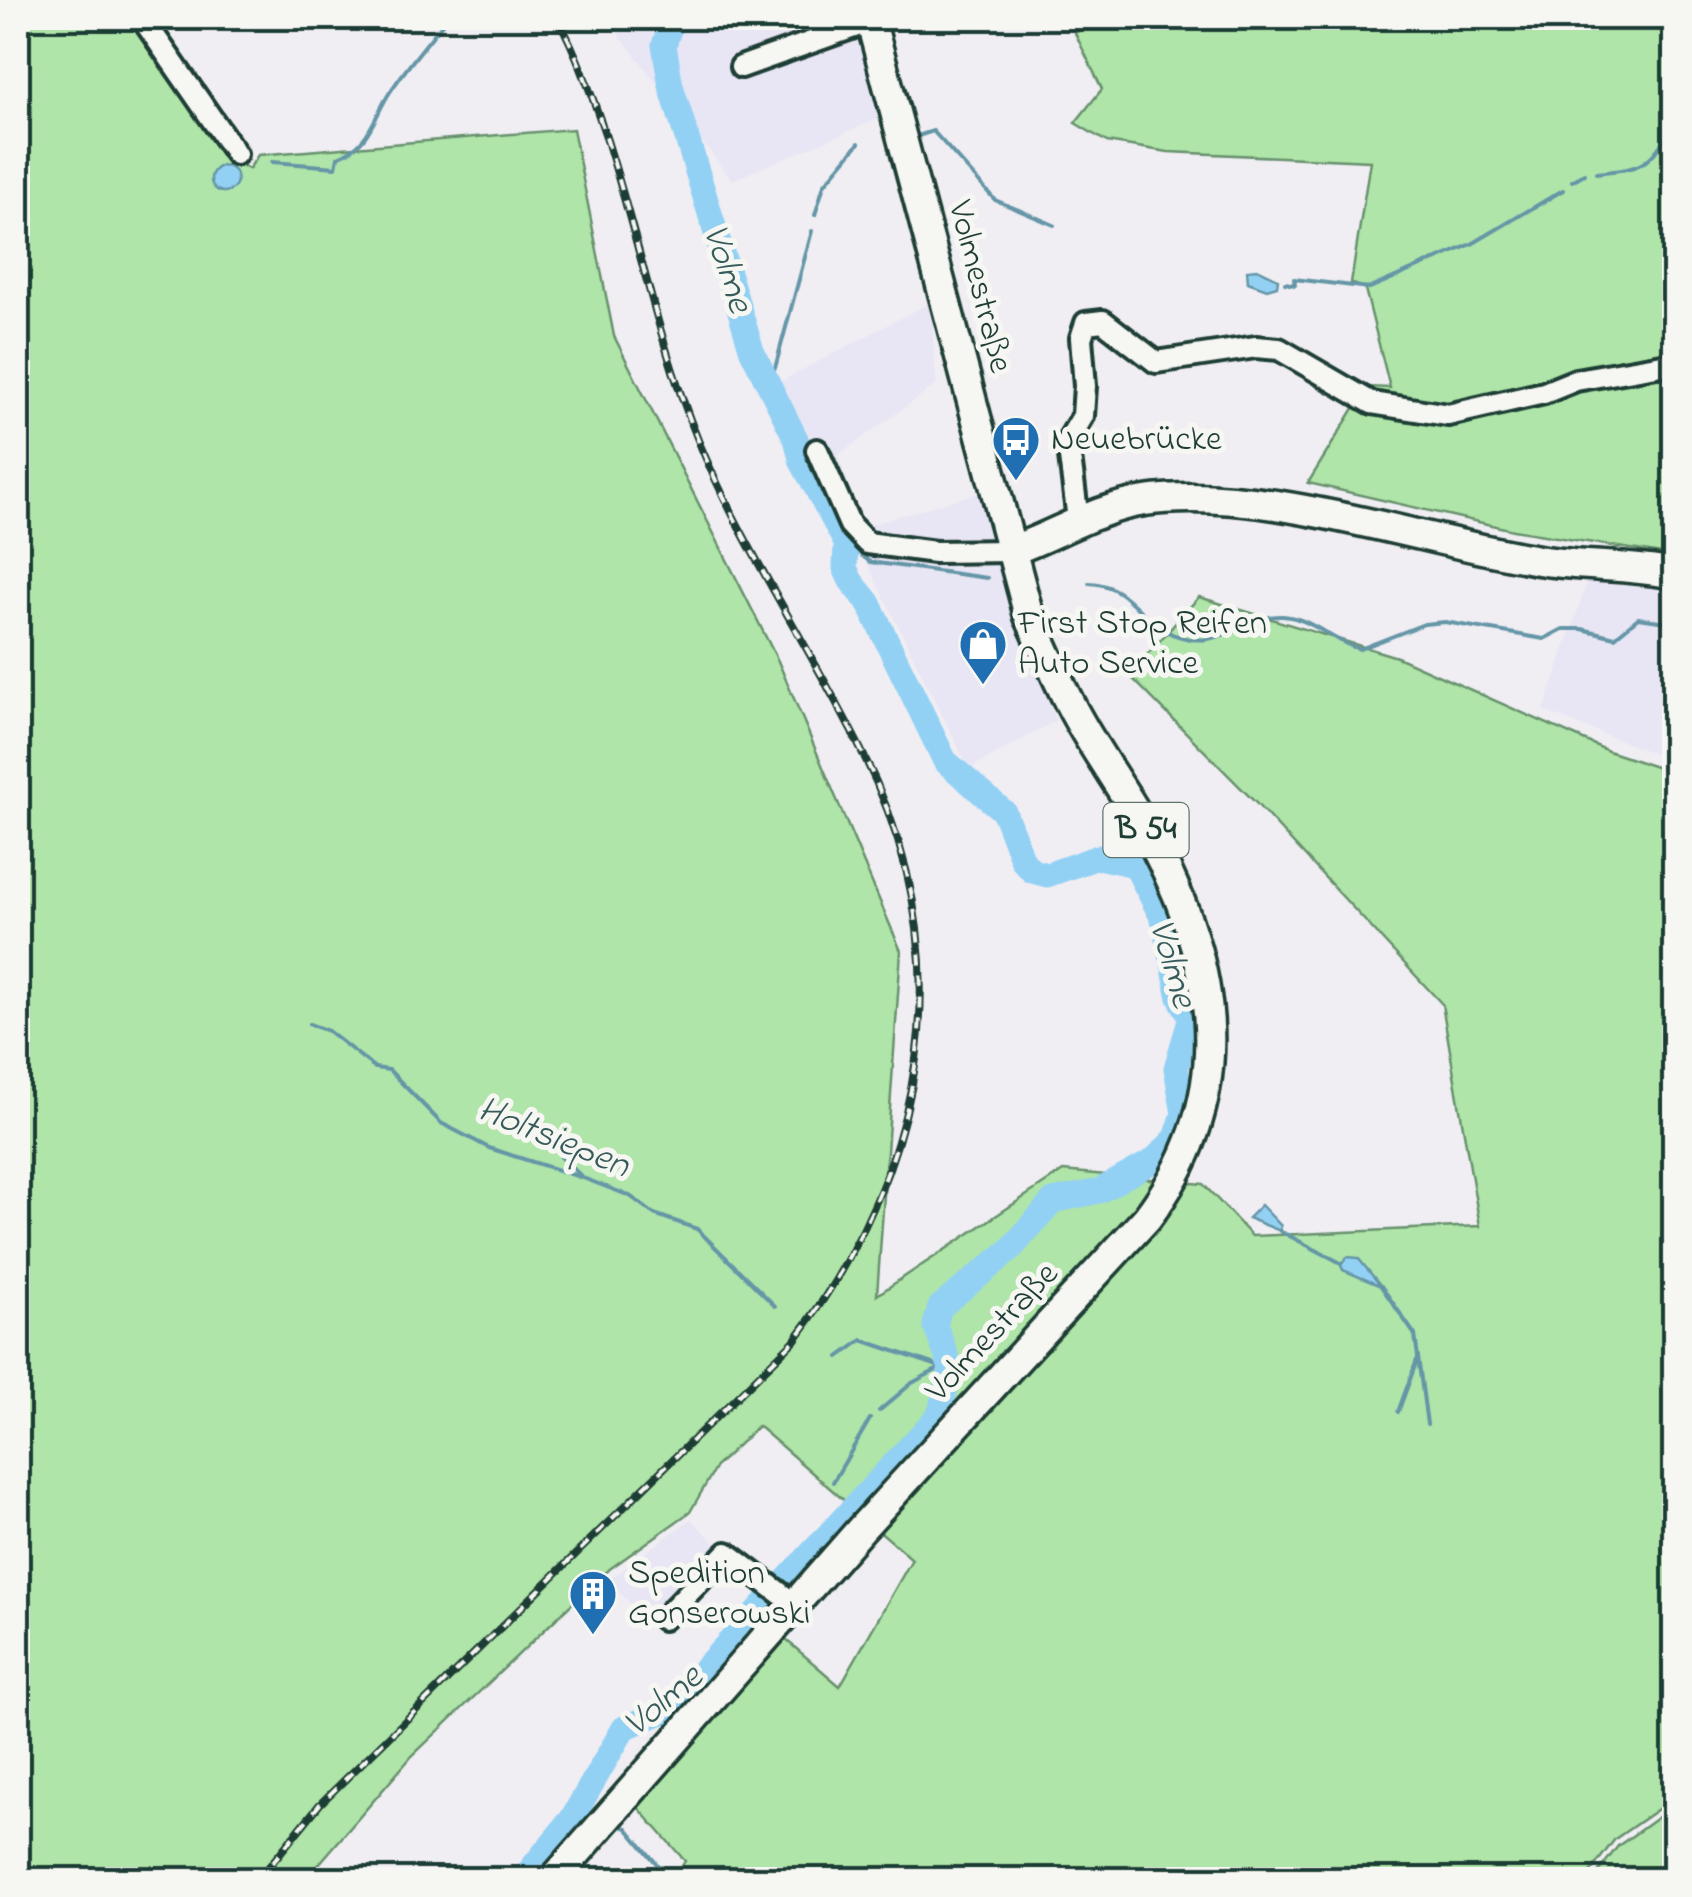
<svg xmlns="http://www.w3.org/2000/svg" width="1692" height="1897" font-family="'Indie Flower',sans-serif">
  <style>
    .built { fill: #e8e5f4 }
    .green { fill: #afe5a8; stroke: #67916e; stroke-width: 2.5 }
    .water { fill: #93d1f4; stroke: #6596a7; stroke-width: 2.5 }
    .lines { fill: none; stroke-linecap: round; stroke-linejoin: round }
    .stream { stroke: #6596a7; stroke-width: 4 }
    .river { stroke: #93d1f4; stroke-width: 25 }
    .minor-casing { stroke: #1f3d34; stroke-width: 28 }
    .major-casing { stroke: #1f3d34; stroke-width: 35 }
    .minor { stroke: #f6f6f2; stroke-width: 20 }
    .major { stroke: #f6f6f2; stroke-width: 28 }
    .rail-casing { stroke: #1f3d34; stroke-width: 8 }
    .rail { stroke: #f6f6f2; stroke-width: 4; stroke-dasharray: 11; stroke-linecap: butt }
    .labels { text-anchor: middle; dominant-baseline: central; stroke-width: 10; stroke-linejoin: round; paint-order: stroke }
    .shield { fill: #f6f6f2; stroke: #60746d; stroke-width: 2.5 }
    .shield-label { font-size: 32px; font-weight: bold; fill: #1f3d34 }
    .street-label { font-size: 35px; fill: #1f3d34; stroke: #f6f6f2 }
    .poi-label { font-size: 35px; fill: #1f3d34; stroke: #f6f6f2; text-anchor: start }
    .water-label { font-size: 38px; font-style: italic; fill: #365b5a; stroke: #f6f6f2 }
  </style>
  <rect width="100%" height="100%" fill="#f0eef3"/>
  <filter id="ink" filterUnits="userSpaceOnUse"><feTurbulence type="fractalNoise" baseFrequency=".01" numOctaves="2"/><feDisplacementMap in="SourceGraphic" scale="20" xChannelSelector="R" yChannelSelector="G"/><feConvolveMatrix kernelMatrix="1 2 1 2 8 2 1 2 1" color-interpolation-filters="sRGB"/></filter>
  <g filter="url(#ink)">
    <path class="built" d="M 606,18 L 849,18 L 885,116 L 732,180 Z
      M 931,302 L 936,385 L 838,455 L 862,527 L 981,492 L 1055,721 L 969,769 L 778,383 Z
      M 1589,577 L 1674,585 L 1674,761 L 1544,711 Z
      M 691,1519 L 721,1549 L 649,1622 L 608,1581 Z"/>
    <path class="green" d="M 18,18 L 135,18 L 233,160 L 249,169 L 258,155 L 573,129 L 614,336 L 778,661 L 901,951 L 877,1295 L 1063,1171 L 1203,1184 L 1252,1236 L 1480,1226 L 1442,1004 L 1255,802 L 1129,675 L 1199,597 L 1397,657 L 1608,751 L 1674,773 L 1674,1798 L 1615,1839 L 1585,1879 L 672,1879 L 685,1861 L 637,1806 L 785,1639 L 840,1686 L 912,1559 L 758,1426 L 717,1465 L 690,1512 L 604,1573 L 412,1756 L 306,1879 L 18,1879 Z
      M 1078,18 L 1674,18 L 1674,556 L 1513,530 L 1308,483 L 1367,387 L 1390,388 L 1365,289 L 1351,283 L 1370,161 L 1168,152 L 1107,142 L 1075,123 L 1102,89 L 1075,33 L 1082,29 Z
      M 1674,1806 L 1674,1879 L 1593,1879 L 1618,1846 Z"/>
    <path class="water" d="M211 179a13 13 0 1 1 26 0a13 13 0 1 1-26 0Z
      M 1257,269 L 1278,279 L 1277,286 L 1267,289 L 1248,282 L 1247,270 Z
      M 1261,1205 L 1281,1226 L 1280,1231 L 1248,1218 Z
      M 1347,1257 L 1358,1258 L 1381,1286 L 1343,1270 L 1341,1265 Z"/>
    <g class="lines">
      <path class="stream" d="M 918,136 L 933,131 L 995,200 L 1054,225
        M 272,162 L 336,167 L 338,157 C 370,145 373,118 390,92 C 407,66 428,42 447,18
        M 1596,173 C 1646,168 1648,166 1674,124
        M 1572,181 L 1584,174
        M 815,215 L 824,185 L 859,143
        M 1285,283 L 1295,285 L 1294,279 L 1370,288 L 1472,244 L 1563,190
        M 766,379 L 775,368 L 812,231
        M 846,543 L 870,562 L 987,578
        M 1089,583 C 1129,584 1138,620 1172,634 C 1222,654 1241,614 1283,616 C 1312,618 1334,643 1360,649 L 1424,624 L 1445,622 L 1544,639 L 1563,629 L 1582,629 L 1615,637 L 1638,618 L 1674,623
        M 309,1024 L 328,1031 L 375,1068 L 389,1070 L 441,1123 L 489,1148 L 583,1178 L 630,1196 L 654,1214 L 697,1229 L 775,1306
        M 561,1157 L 583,1178
        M 1280,1231 L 1341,1263
        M 1381,1286 L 1415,1335 L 1427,1424
        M 839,1357 L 862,1340 L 941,1367 L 951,1365
        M 879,1411 L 912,1383 L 940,1368
        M 1398,1412 L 1417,1360
        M 833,1482 L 870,1419
        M 585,1791 L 591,1795
        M 615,1824 L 627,1828 L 670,1880"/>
      <path class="river" d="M 522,1880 L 571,1820 L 624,1728 L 664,1711 L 683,1692 L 939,1415 L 951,1368 L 935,1325 L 940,1307 L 1009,1251 L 1053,1201 L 1099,1191 L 1153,1161 L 1176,1138 L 1184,1114 L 1176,1068 L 1191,1017 L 1180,998 L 1164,921 L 1135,865 L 1098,857 L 1047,875 L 1032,871 L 1023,861 L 1004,812 L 945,761 L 868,602 L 851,581 L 845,568 L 846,543 L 802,462 L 796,439 L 752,351 L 671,86 L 664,45 L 673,18"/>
      <g class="minor-casing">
        <path id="minor" d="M 142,18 L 236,154
          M 741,67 L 871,21
          M 817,450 L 850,525 L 867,543 L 935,552 L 1010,551
          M 1078,520 L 1068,441 L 1083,416 L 1085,386 L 1081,338 L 1086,323 L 1103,321 L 1156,362 L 1256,347 L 1279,349 L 1372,403 L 1448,415 L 1544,393 L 1576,380 L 1674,363
          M 663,1619 L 727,1553 L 797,1606"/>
      </g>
      <g class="major-casing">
        <path id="major" d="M 1010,551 C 1056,535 1096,508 1145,501 C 1265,484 1425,543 1545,561 C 1588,567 1632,565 1674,574
          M 553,1880 L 861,1529 L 1147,1218 C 1245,1089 1216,950 1139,818 C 1117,780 1091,745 1071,706 C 1056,677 1043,646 1029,616 L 870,18"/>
      </g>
      <use href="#minor" class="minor"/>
      <use href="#major" class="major"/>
      <g class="rail-casing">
        <path id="rail" d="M 258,1880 L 320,1804 L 794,1341 C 927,1165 964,956 863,754 C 811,648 743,549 698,440 C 642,303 625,149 558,18"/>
      </g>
      <use href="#rail" class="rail"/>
    </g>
  </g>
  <defs>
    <g id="bus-pin" transform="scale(2.5)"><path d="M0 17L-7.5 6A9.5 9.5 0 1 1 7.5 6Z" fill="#1f6fb2" stroke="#f6f6f2"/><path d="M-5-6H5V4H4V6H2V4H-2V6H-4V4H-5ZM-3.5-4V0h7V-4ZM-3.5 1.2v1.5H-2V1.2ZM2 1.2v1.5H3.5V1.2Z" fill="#fff"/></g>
    <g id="shop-pin" transform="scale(2.5)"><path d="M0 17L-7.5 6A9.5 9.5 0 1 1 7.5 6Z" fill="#1f6fb2" stroke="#f6f6f2"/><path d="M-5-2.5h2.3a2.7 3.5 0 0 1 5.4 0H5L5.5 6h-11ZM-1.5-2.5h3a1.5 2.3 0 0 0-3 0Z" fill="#fff"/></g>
    <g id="building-pin" transform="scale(2.5)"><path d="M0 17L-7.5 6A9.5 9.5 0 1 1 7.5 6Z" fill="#1f6fb2" stroke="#f6f6f2"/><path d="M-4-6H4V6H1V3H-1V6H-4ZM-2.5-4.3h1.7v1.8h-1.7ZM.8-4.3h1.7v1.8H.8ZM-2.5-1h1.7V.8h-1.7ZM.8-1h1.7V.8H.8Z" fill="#fff"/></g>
  </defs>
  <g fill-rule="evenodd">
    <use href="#bus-pin" x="1016" y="440"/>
    <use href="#shop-pin" x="983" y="644"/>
    <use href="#building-pin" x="593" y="1594"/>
  </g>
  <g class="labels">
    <rect class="shield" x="1103.5" y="803" width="85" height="54" rx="8"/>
    <g class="shield-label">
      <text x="1146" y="830">B 54</text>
    </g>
    <g class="street-label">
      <text transform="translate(979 287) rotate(76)">Volmestraße</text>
      <text transform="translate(993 1333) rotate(-47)">Volmestraße</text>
    </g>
    <g class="poi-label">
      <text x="1051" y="440">Neuebrücke</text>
      <text x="1018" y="624">First Stop Reifen<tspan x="1018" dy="40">Auto Service</tspan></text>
      <text x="628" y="1574">Spedition<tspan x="628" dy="40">Gonserowski</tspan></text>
    </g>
    <g class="water-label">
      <text transform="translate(726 269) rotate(72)">Volme</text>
      <text transform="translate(1171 964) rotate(74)">Volme</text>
      <text transform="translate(553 1139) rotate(22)">Holtsiepen</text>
      <text transform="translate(664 1702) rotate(-40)">Volme</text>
    </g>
  </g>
  <rect width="1692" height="1897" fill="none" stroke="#f6f6f2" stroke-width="60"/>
  <rect x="30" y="30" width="1632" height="1837" fill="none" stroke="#1f3d34" stroke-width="4" filter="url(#ink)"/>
</svg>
